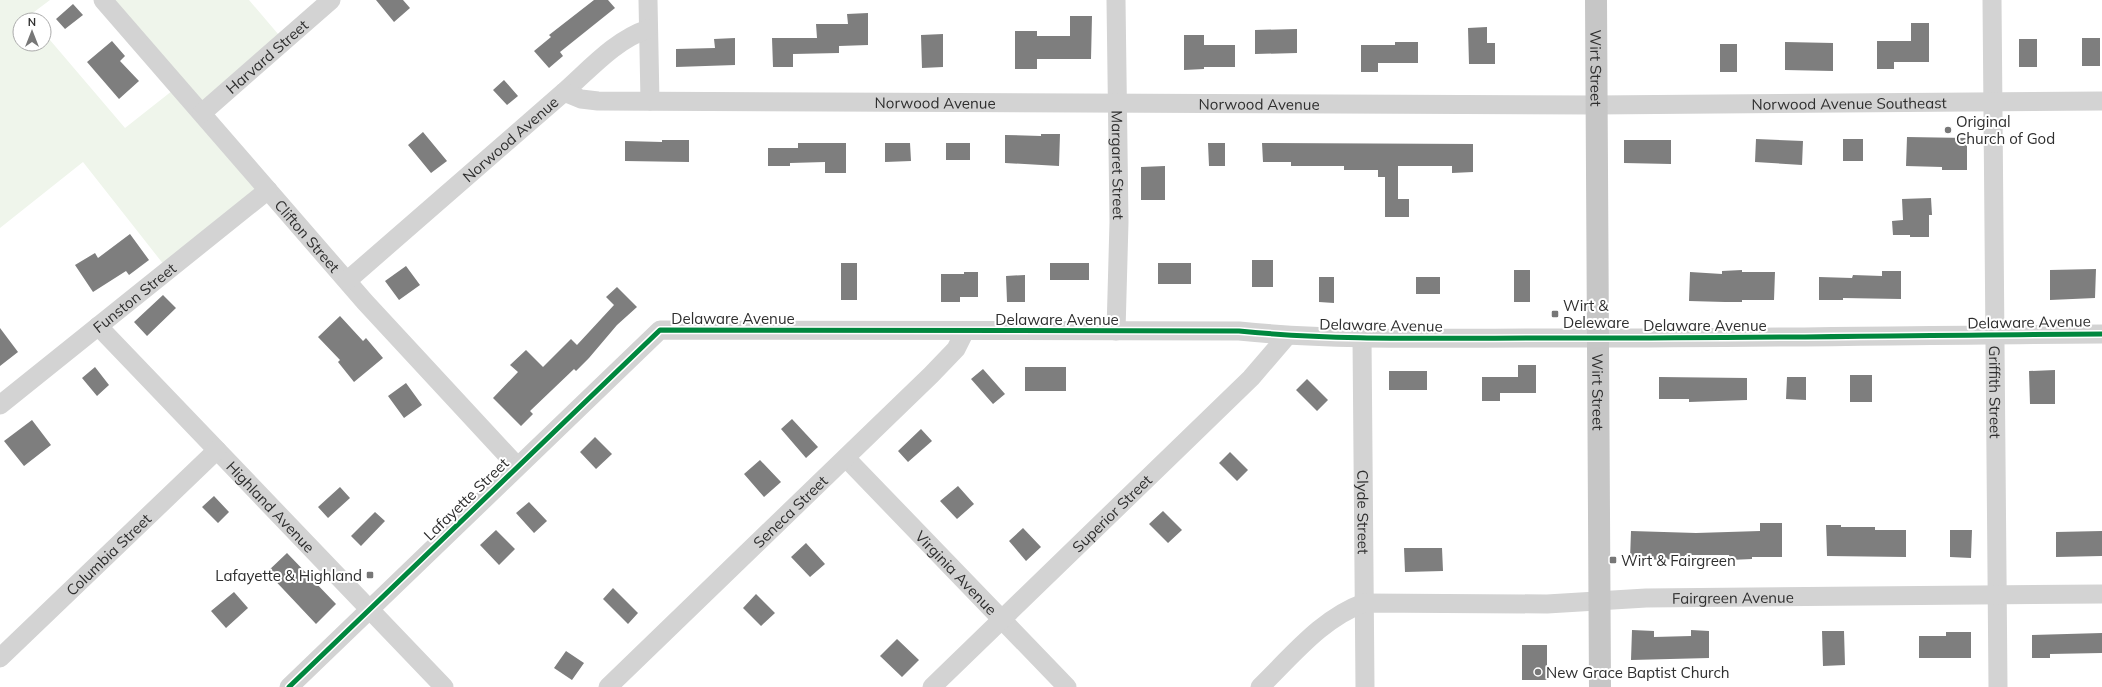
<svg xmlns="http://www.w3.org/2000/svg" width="2102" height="687" font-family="Mulish,sans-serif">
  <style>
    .green { fill: #eff5eb }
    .building { fill: #7e7e7e }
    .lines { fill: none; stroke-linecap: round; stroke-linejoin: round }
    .minor { stroke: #d3d3d3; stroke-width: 19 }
    .major { stroke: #c6c6c6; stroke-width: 22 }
    .cycleway-casing { stroke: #fff; stroke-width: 8 }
    .cycleway { stroke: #00873e; stroke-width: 5 }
    .poi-dot { fill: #777; stroke: #fff; stroke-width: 1.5 }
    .labels { text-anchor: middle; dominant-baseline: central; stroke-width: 4; stroke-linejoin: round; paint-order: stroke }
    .street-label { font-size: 15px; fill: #2e2e2e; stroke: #fff }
    .poi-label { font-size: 15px; fill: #2e2e2e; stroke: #fff; text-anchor: start }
  </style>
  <rect width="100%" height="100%" fill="#fff"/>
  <path class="green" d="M 0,0 L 50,0 L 30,15 L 33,20 L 20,20 L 20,44 L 44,44 L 44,33 L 125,128 L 177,87 L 102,0 L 249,0 L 284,41 L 202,113 L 268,190 L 168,270 L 83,162 L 0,228 Z"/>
  <path class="building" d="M 376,0 L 403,0 L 410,8 L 394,22 Z
    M 594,0 L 608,0 L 615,8 L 560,52 L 563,56 L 549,68 L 534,51 L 551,37 L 549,35 Z
    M 73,4 L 83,15 L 65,29 L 56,19 Z
    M 868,13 L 868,45 L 839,46 L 839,53 L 793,54 L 793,67 L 773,67 L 772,38 L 817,38 L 816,24 L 848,24 L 847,14 Z
    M 1070,16 L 1092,16 L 1091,59 L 1037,59 L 1037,69 L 1015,69 L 1015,31 L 1037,31 L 1037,36 L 1070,36 Z
    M 1911,23 L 1929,23 L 1929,62 L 1894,62 L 1894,69 L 1877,69 L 1877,41 L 1911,41 Z
    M 1487,27 L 1487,43 L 1495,43 L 1495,64 L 1469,64 L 1468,28 Z
    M 1297,29 L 1297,53 L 1255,54 L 1255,30 Z
    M 943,34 L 943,67 L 922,68 L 921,35 Z
    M 1184,35 L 1204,35 L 1204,45 L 1235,45 L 1235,67 L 1204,67 L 1204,69 L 1184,70 Z
    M 735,38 L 735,65 L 676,67 L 676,49 L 715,48 L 714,39 Z
    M 2082,38 L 2100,38 L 2100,66 L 2082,66 Z
    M 2019,39 L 2037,39 L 2037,67 L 2019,67 Z
    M 112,41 L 125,56 L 120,61 L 139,81 L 119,99 L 87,62 Z
    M 1395,42 L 1418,42 L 1418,63 L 1378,63 L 1378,72 L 1361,72 L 1361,45 L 1395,45 Z
    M 1785,42 L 1833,43 L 1833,71 L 1785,70 Z
    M 1720,44 L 1737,44 L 1737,72 L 1720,72 Z
    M 504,80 L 518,96 L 507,105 L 493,90 Z
    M 423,132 L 447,161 L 431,173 L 408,145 Z
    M 1041,134 L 1060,134 L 1059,166 L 1005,163 L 1005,135 L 1041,136 Z
    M 1907,137 L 1967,138 L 1967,170 L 1942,170 L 1942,167 L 1906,166 Z
    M 1756,139 L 1803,141 L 1802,165 L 1755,162 Z
    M 1843,139 L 1863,139 L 1863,161 L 1843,161 Z
    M 662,140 L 689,140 L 689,162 L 625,161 L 625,141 L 662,142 Z
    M 1624,140 L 1671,140 L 1671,164 L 1624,163 Z
    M 798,143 L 846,143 L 846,173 L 825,173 L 825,162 L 790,163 L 790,166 L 768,166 L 768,148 L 798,148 Z
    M 885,143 L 910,143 L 911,161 L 885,162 Z
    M 946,143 L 970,143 L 970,160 L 946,160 Z
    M 1208,143 L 1225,143 L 1225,166 L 1209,166 Z
    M 1262,143 L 1473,144 L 1473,172 L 1452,173 L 1452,166 L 1398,166 L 1398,199 L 1409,199 L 1409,217 L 1385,217 L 1385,177 L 1378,177 L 1378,170 L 1344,170 L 1344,166 L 1291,166 L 1291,162 L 1263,162 Z
    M 1165,166 L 1165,200 L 1141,200 L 1141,167 Z
    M 1931,198 L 1932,215 L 1929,215 L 1929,237 L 1910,237 L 1910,235 L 1893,235 L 1892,221 L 1903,220 L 1902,199 Z
    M 130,234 L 149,260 L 129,275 L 126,271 L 93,292 L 75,265 L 95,253 L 98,258 Z
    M 1252,260 L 1273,260 L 1273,287 L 1252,287 Z
    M 841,263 L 857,263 L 857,300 L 841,300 Z
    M 1050,263 L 1089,263 L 1089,280 L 1050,280 Z
    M 1158,263 L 1191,263 L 1191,284 L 1158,284 Z
    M 406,266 L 420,285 L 399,300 L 385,281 Z
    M 2096,269 L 2095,298 L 2050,300 L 2050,270 Z
    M 1514,270 L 1530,270 L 1530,302 L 1514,302 Z
    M 1742,270 L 1742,272 L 1775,272 L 1774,300 L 1742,300 L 1742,302 L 1725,302 L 1689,301 L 1690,272 L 1722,274 L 1722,271 Z
    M 1882,271 L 1901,271 L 1901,299 L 1843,298 L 1843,300 L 1819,300 L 1819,277 L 1852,278 L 1853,275 L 1882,276 Z
    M 964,272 L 978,272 L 978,297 L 960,297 L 960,302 L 941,302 L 941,274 L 964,274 Z
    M 1025,275 L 1025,302 L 1007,302 L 1006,276 Z
    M 1319,277 L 1334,277 L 1334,303 L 1319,302 Z
    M 1416,277 L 1440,277 L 1440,294 L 1416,294 Z
    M 617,287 L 637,307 L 617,325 L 589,358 L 576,371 L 574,369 L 530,411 L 533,414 L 521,426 L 493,398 L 518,372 L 510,365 L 526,350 L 543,367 L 571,339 L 577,345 L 614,305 L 606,297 Z
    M 163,295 L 176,308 L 147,336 L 134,322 Z
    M 340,316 L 363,341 L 366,338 L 383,358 L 354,382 L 338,362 L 340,360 L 318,337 Z
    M 0,328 L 18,352 L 0,366 Z
    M 1518,365 L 1536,365 L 1536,393 L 1500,393 L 1500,401 L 1482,401 L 1482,377 L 1518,377 Z
    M 95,367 L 109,385 L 97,396 L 82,378 Z
    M 1025,367 L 1066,367 L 1066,391 L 1025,391 Z
    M 983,369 L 1005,394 L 993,404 L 971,379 Z
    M 2055,370 L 2055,404 L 2030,404 L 2029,371 Z
    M 1389,371 L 1427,371 L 1427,390 L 1389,390 Z
    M 1850,375 L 1872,375 L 1872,402 L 1850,402 Z
    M 1659,377 L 1747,378 L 1747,400 L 1689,402 L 1689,399 L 1659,399 Z
    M 1787,377 L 1806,377 L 1806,400 L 1786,399 Z
    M 1307,379 L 1328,400 L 1317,411 L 1296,390 Z
    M 406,383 L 422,405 L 404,418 L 388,396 Z
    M 792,419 L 818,447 L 806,458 L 781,429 Z
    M 32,420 L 51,445 L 24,466 L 4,441 Z
    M 921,429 L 932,441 L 908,462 L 898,451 Z
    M 595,437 L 612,454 L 596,469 L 580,452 Z
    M 1230,452 L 1248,470 L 1237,481 L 1219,463 Z
    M 760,460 L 781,482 L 764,497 L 744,474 Z
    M 958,486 L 974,504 L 957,519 L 940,501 Z
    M 340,487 L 350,498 L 328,518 L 318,507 Z
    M 214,496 L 229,512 L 218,523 L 202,507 Z
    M 529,502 L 547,521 L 534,533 L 516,513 Z
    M 1163,511 L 1182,530 L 1168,543 L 1149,524 Z
    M 375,512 L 385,521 L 361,546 L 351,536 Z
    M 1760,523 L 1782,523 L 1782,557 L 1752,557 L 1752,559 L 1730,560 L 1729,555 L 1685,555 L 1684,559 L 1630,560 L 1631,531 L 1696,533 L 1760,531 Z
    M 1826,525 L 1841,525 L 1841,527 L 1875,527 L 1875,530 L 1906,530 L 1906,557 L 1827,556 Z
    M 1023,528 L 1041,547 L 1026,561 L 1009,541 Z
    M 496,530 L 515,549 L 499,565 L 480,545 Z
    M 1950,530 L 1972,530 L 1971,558 L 1950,557 Z
    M 2102,531 L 2102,556 L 2056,557 L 2056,532 Z
    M 806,543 L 825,564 L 810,577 L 791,557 Z
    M 1404,548 L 1442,548 L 1443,571 L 1405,572 Z
    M 287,553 L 336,604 L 316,624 L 267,572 Z
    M 613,588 L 638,613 L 628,624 L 603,599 Z
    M 234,592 L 248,608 L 226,628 L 211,611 Z
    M 756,594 L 775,613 L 761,626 L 743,608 Z
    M 1632,630 L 1654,631 L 1654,637 L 1691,636 L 1691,630 L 1709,631 L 1709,658 L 1631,660 Z
    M 1822,631 L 1844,631 L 1845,665 L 1823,666 Z
    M 1946,632 L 1971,632 L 1971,658 L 1919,658 L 1919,636 L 1946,636 Z
    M 2102,633 L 2102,653 L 2050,654 L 2050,658 L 2032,658 L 2032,635 Z
    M 897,639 L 919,660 L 902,677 L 880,656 Z
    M 1522,645 L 1547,645 L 1547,680 L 1522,680 Z
    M 566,651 L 584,663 L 572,680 L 554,668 Z"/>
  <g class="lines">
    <g class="minor">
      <path id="s1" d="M 103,0 L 365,302 L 517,466"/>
      <path d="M 648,0 L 650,101"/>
      <path id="s2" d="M 1116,0 L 1119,222 L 1116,331"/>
      <path id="s3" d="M 1992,0 L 1998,687"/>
      <path d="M 564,92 C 590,69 615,40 648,29"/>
      <path id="s4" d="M 202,113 L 331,0"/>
      <path id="s5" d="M 348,280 L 564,92 L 581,99 L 598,101 L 1595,105 L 2102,101"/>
      <path id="s6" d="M 98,326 L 444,687"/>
      <path id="s7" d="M 1362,338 L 1365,687"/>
      <path id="s8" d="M 0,405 L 268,190"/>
      <path id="s9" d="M 846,458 L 1067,687"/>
      <path id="s10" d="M 0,658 L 217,450"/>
      <path d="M 289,687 L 660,330 L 1239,331 C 1338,341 1438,338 1538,338 C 1726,339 1914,335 2102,334"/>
      <path id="s11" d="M 608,687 L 931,375 L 956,349 L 965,331"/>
      <path id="s12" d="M 932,687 L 1251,378 L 1287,336"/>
      <path id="s13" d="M 1260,687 C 1292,656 1322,618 1364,603 L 1547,604 L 1646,598 L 2102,594"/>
    </g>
    <path class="major" id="s14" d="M 1596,0 L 1600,687"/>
    <g class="cycleway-casing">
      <path id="cycleway" d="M 289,687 L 660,330 L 1239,331 C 1338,341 1438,338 1538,338 C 1726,339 1914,335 2102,334"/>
    </g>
    <use href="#cycleway" class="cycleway"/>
  </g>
  <g class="poi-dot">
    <circle cx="1948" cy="130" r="4"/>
    <rect x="1551" y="310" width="8" height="8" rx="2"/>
    <rect x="1609" y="556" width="8" height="8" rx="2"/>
    <rect x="366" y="571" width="8" height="8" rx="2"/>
    <circle cx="1538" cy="672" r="4"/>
  </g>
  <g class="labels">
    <g class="street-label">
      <text stroke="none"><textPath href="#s4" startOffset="86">Harvard Street</textPath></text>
      <text stroke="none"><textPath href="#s14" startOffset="68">Wirt Street</textPath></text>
      <text stroke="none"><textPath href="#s5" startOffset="659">Norwood Avenue</textPath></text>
      <text stroke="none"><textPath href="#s5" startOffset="1573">Norwood Avenue Southeast</textPath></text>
      <text stroke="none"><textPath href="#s5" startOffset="983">Norwood Avenue</textPath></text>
      <text stroke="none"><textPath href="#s5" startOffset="215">Norwood Avenue</textPath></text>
      <text stroke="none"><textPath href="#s2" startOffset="165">Margaret Street</textPath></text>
      <text stroke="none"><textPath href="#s1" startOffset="312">Clifton Street</textPath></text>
      <text stroke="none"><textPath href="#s8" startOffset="172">Funston Street</textPath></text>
      <text x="733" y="318">Delaware Avenue</text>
      <text x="1057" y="319">Delaware Avenue</text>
      <text transform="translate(2029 322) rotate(-1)">Delaware Avenue</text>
      <text transform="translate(1381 325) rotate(1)">Delaware Avenue</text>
      <text x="1705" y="325">Delaware Avenue</text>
      <text stroke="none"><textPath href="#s14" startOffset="392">Wirt Street</textPath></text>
      <text stroke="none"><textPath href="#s3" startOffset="392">Griffith Street</textPath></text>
      <text transform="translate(466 499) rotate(-44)">Lafayette Street</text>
      <text stroke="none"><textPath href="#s6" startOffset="250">Highland Avenue</textPath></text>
      <text stroke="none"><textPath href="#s11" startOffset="253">Seneca Street</textPath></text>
      <text stroke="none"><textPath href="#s7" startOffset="174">Clyde Street</textPath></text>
      <text stroke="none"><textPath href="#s12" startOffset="250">Superior Street</textPath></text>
      <text stroke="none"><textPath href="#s10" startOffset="150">Columbia Street</textPath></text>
      <text stroke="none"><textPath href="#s9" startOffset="159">Virginia Avenue</textPath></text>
      <text stroke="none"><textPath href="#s13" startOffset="504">Fairgreen Avenue</textPath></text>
    </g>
    <g class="poi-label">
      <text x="1956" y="121">Original<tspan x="1956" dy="17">Church of God</tspan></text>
      <text x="1563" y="305">Wirt &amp;<tspan x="1563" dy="17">Deleware</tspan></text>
      <text x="1621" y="560">Wirt &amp; Fairgreen</text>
      <text x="362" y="575" text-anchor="end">Lafayette &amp; Highland</text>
      <text x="1546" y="672">New Grace Baptist Church</text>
    </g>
  </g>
  <g transform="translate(32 32)"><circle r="19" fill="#ffffff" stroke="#ababab"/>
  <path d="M0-3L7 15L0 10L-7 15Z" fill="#777777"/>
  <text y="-6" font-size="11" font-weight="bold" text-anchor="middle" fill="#2e2e2e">N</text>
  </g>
</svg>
